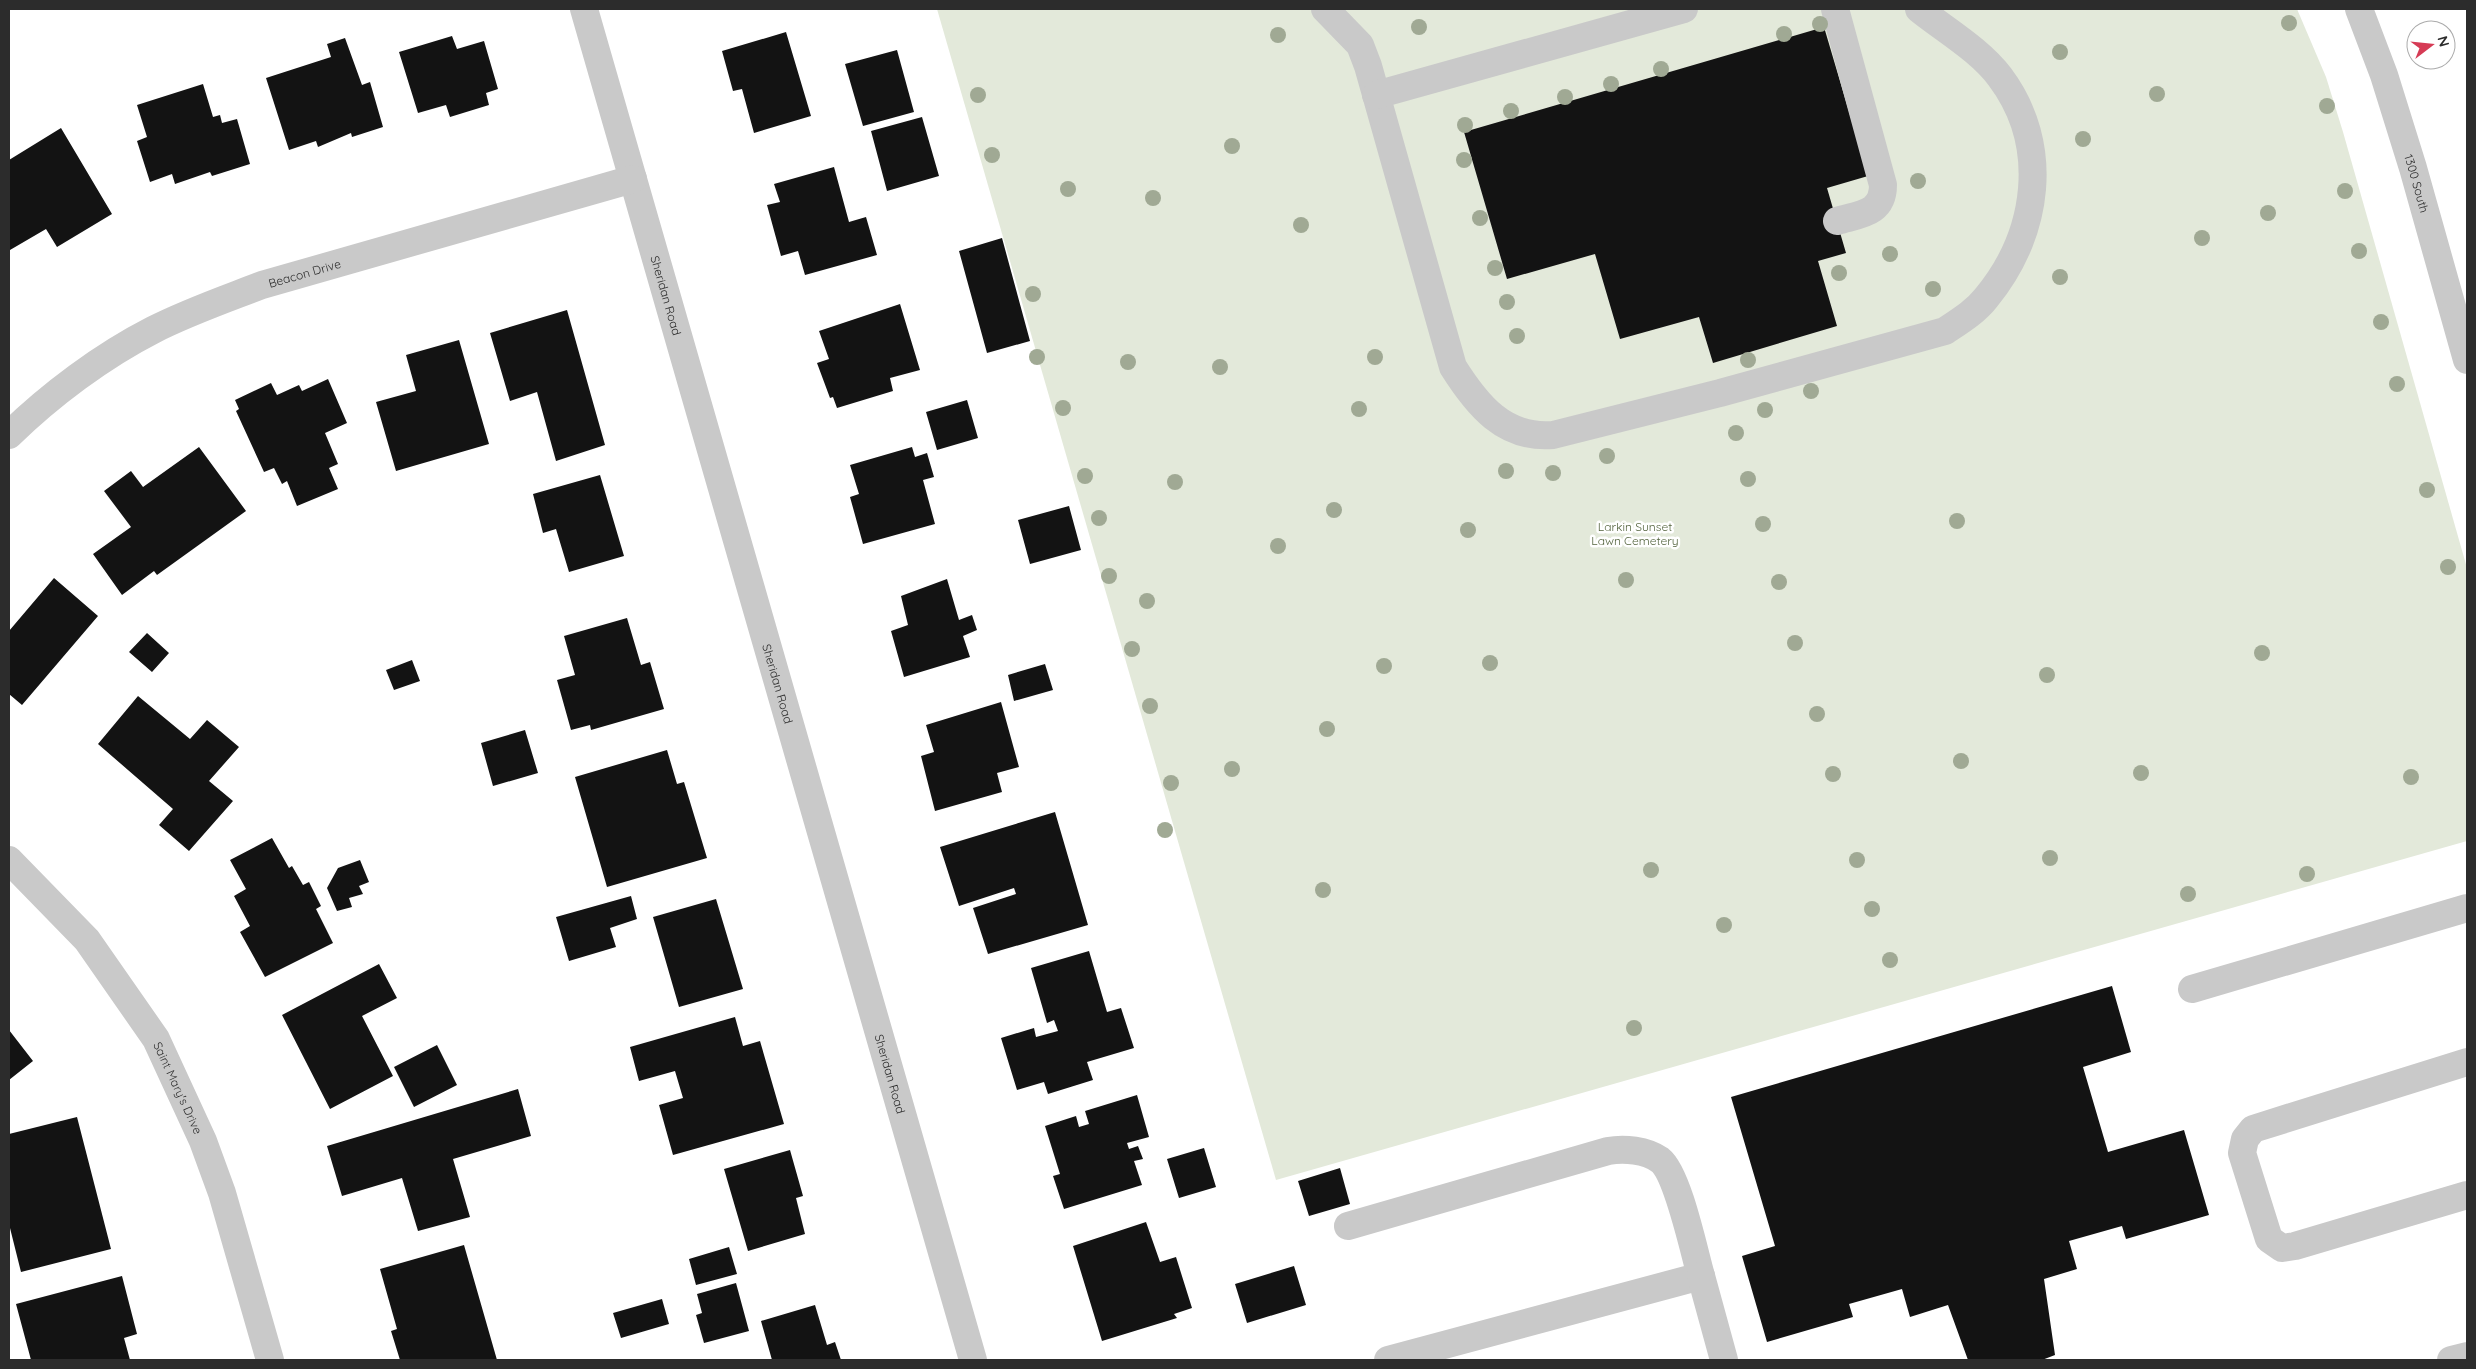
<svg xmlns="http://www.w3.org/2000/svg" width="2476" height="1369" font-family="Quicksand,sans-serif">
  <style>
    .green { fill: #e3e9da }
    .building { fill: #131313 }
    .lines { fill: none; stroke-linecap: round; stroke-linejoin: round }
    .minor { stroke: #c9c9c9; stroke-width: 28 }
    .tree { fill: #a0a994 }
    .labels { text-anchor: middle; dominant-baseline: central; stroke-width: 5; stroke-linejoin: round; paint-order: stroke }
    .street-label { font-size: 12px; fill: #2c2c2c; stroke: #fff }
    .park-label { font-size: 12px; fill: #53633d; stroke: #fff }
  </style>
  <rect width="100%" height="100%" fill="#fff"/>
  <path class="green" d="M 937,9 L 2297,9 L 2326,77 L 2343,132 L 2467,568 L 2467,841 L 1276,1180 Z"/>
  <path class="building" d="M 1824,27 L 1868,176 L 1827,188 L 1846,253 L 1818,261 L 1837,326 L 1713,363 L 1699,317 L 1620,339 L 1595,254 L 1507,279 L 1464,132 Z
    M 786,32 L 811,116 L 754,133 L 742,89 L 733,91 L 722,51 Z
    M 452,36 L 457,49 L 484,41 L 498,89 L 486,93 L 489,105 L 450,117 L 446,105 L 418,113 L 399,52 Z
    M 345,38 L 362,85 L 370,82 L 383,127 L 352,137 L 351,133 L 318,147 L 316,141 L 289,150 L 266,78 L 331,57 L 327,44 Z
    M 897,50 L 914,112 L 863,126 L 845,64 Z
    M 203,84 L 213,117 L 220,115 L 222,123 L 237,119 L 250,164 L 212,176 L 210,172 L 175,184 L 172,174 L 150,182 L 137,141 L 147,137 L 137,105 Z
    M 922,117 L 939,176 L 887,191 L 871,131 Z
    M 61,128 L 112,214 L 57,247 L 46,229 L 10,250 L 9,160 Z
    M 834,167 L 849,222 L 866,217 L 877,255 L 805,275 L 798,251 L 781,256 L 767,205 L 780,202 L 774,184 Z
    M 1002,238 L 1030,341 L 987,353 L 959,251 Z
    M 900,304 L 920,370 L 890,378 L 893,391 L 837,408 L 833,397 L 830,398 L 817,363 L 829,359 L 819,331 Z
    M 567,310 L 605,445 L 556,461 L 537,392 L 510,401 L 490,333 Z
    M 459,340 L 489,444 L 396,471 L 376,402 L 416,391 L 406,355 Z
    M 328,379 L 347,423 L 325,433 L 338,464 L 329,468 L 338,489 L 297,506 L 287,481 L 282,484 L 274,468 L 264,472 L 236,411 L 239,409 L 235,400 L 271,383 L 277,395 L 299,385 L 302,391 Z
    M 967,400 L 978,438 L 937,450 L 926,412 Z
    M 199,447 L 246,511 L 157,575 L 154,571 L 122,595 L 93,554 L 131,527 L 104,491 L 131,471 L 143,487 Z
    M 912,447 L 915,457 L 927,453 L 934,477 L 923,480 L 935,524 L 863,544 L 850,497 L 859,494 L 850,465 Z
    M 600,475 L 624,556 L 569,572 L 556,529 L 543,533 L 533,494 Z
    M 1069,506 L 1081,550 L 1030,564 L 1018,520 Z
    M 54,578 L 98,616 L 22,705 L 9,694 L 9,631 Z
    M 947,579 L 959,620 L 972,615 L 977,630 L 963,636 L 970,657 L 904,677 L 891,631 L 908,625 L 901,596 Z
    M 627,618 L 641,665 L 650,662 L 664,709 L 591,730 L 590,725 L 571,730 L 557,680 L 575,675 L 564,636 Z
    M 147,633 L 169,653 L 152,672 L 129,652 Z
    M 412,660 L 420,681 L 394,690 L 386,670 Z
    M 1045,664 L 1053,690 L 1014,701 L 1008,675 Z
    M 138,696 L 190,739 L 207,720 L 239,747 L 209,781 L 233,801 L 189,851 L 159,825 L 173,809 L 98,744 Z
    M 1001,702 L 1019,767 L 997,773 L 1002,792 L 935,811 L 921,756 L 934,752 L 926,725 Z
    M 525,730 L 538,773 L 493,786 L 481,743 Z
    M 667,750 L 677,784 L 684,782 L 707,858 L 607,887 L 575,777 Z
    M 1055,812 L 1088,925 L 988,954 L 973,908 L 1016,894 L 1014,888 L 959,906 L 940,847 Z
    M 272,838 L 289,868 L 292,866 L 303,885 L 309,882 L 321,906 L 316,909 L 333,943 L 265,977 L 240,932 L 250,926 L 234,896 L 246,889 L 230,860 Z
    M 360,860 L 369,882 L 359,886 L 363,894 L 349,898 L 352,907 L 337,911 L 327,888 L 338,868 Z
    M 631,896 L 637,919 L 610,928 L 616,947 L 569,961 L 556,917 Z
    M 716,899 L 743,989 L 679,1007 L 653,917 Z
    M 1089,951 L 1107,1012 L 1121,1008 L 1134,1048 L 1087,1062 L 1093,1080 L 1048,1094 L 1044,1082 L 1017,1090 L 1001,1038 L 1034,1028 L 1036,1037 L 1058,1031 L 1054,1020 L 1047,1023 L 1031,968 Z
    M 379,964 L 397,998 L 362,1016 L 393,1076 L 330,1109 L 282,1015 Z
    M 2112,986 L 2131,1052 L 2083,1067 L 2108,1152 L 2184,1130 L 2209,1215 L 2126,1239 L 2122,1226 L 2069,1241 L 2077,1269 L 2044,1279 L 2055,1355 L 2042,1360 L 1968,1360 L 1948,1305 L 1910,1317 L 1902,1289 L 1849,1304 L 1853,1317 L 1767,1342 L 1742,1256 L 1775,1246 L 1731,1097 Z
    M 735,1017 L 743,1046 L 760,1041 L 784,1124 L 673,1155 L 659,1105 L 683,1098 L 675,1071 L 639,1081 L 630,1047 Z
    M 9,1030 L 33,1061 L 9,1080 Z
    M 437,1045 L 457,1085 L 414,1107 L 394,1067 Z
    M 518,1089 L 531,1136 L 453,1159 L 470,1217 L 418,1231 L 402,1178 L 342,1196 L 327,1146 Z
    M 1137,1095 L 1149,1137 L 1127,1143 L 1129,1149 L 1138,1146 L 1143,1159 L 1134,1161 L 1142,1185 L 1064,1209 L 1053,1176 L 1060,1174 L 1045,1126 L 1076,1116 L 1079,1127 L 1089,1124 L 1085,1111 Z
    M 77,1117 L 111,1249 L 21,1272 L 9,1224 L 9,1134 Z
    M 1204,1148 L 1216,1187 L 1179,1198 L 1167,1159 Z
    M 790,1150 L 803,1196 L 796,1198 L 805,1234 L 748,1251 L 724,1169 Z
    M 1340,1168 L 1350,1204 L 1309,1216 L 1298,1181 Z
    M 1146,1222 L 1160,1262 L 1176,1257 L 1192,1308 L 1174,1314 L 1177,1318 L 1102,1341 L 1073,1246 Z
    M 464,1245 L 497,1360 L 400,1360 L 391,1331 L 397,1329 L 380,1269 Z
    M 729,1247 L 737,1274 L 696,1285 L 689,1259 Z
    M 1294,1266 L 1306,1305 L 1247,1323 L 1235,1284 Z
    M 122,1276 L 137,1334 L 124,1338 L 130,1360 L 31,1360 L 16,1304 Z
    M 736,1283 L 749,1331 L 704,1343 L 696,1315 L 702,1313 L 697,1294 Z
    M 662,1299 L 669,1324 L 621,1338 L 613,1313 Z
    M 815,1305 L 827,1345 L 835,1342 L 841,1360 L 772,1360 L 761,1321 Z"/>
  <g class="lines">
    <g class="minor">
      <path id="s1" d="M 584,9 L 973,1360"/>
      <path d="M 1325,9 L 1360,45 L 1368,66 L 1453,367 C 1477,405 1504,439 1553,435 L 1720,393 L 1945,331 C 1960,321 1975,312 1986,298 C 2039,234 2051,145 2000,77 C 1980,50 1945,30 1919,9"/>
      <path d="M 1835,9 L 1883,185 C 1883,214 1860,214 1837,221"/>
      <path id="s2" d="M 2359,9 L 2384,75 L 2413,168 L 2467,360"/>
      <path d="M 1376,95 L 1684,9"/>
      <path id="s3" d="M 9,435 C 50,395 102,356 153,330 C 188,312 226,299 262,285 L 633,179"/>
      <path id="s4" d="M 9,860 L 87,940 L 156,1039 L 203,1141 L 222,1193 L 270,1360"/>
      <path d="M 2192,989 L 2467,908"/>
      <path d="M 2467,1062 L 2253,1129 L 2245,1139 L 2242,1153 L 2269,1239 L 2282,1248 L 2295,1246 L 2467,1195"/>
      <path d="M 1348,1226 L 1608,1151 C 1624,1148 1646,1150 1660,1160 C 1678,1174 1694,1252 1701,1276 L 1388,1360"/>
      <path d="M 1701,1276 L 1724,1360"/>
      <path d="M 2451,1360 L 2467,1356"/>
    </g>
  </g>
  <g class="tree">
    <circle cx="2289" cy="23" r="8"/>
    <circle cx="1820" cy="24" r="8"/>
    <circle cx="1419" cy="27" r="8"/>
    <circle cx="1784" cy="34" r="8"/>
    <circle cx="1278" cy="35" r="8"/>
    <circle cx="2060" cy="52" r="8"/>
    <circle cx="1661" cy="69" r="8"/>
    <circle cx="1611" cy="84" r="8"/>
    <circle cx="2157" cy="94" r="8"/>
    <circle cx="978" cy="95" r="8"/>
    <circle cx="1565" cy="97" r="8"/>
    <circle cx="2327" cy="106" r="8"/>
    <circle cx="1511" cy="111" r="8"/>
    <circle cx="1465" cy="125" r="8"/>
    <circle cx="2083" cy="139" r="8"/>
    <circle cx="1232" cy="146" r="8"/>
    <circle cx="992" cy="155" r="8"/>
    <circle cx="1464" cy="160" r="8"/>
    <circle cx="1918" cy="181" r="8"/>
    <circle cx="1068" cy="189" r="8"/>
    <circle cx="2345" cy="191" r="8"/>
    <circle cx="1153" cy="198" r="8"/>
    <circle cx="2268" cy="213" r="8"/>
    <circle cx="1480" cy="218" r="8"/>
    <circle cx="1301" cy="225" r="8"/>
    <circle cx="2202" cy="238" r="8"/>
    <circle cx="2359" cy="251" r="8"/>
    <circle cx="1890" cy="254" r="8"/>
    <circle cx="1495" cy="268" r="8"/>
    <circle cx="1839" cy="273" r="8"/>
    <circle cx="2060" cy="277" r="8"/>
    <circle cx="1933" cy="289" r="8"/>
    <circle cx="1033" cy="294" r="8"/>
    <circle cx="1507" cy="302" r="8"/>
    <circle cx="2381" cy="322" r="8"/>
    <circle cx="1517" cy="336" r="8"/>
    <circle cx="1037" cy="357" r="8"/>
    <circle cx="1375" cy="357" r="8"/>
    <circle cx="1748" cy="360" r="8"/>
    <circle cx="1128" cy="362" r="8"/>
    <circle cx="1220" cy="367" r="8"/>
    <circle cx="2397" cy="384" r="8"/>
    <circle cx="1811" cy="391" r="8"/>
    <circle cx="1063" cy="408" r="8"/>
    <circle cx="1359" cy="409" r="8"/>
    <circle cx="1765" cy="410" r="8"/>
    <circle cx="1736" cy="433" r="8"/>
    <circle cx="1607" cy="456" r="8"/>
    <circle cx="1506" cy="471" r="8"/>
    <circle cx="1553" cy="473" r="8"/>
    <circle cx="1085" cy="476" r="8"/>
    <circle cx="1748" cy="479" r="8"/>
    <circle cx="1175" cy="482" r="8"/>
    <circle cx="2427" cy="490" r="8"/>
    <circle cx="1334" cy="510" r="8"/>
    <circle cx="1099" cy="518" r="8"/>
    <circle cx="1957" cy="521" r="8"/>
    <circle cx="1763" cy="524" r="8"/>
    <circle cx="1468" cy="530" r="8"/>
    <circle cx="1278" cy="546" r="8"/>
    <circle cx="2448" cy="567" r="8"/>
    <circle cx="1109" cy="576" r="8"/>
    <circle cx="1626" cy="580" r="8"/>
    <circle cx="1779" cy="582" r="8"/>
    <circle cx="1147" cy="601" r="8"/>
    <circle cx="1795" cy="643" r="8"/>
    <circle cx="1132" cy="649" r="8"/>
    <circle cx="2262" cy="653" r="8"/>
    <circle cx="1490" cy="663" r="8"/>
    <circle cx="1384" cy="666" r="8"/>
    <circle cx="2047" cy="675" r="8"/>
    <circle cx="1150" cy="706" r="8"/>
    <circle cx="1817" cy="714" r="8"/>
    <circle cx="1327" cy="729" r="8"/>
    <circle cx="1961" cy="761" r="8"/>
    <circle cx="1232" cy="769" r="8"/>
    <circle cx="2141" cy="773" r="8"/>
    <circle cx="1833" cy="774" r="8"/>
    <circle cx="2411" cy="777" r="8"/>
    <circle cx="1171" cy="783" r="8"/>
    <circle cx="1165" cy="830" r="8"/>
    <circle cx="2050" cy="858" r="8"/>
    <circle cx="1857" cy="860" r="8"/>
    <circle cx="1651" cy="870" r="8"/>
    <circle cx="2307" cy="874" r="8"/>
    <circle cx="1323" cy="890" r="8"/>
    <circle cx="2188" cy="894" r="8"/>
    <circle cx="1872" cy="909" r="8"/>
    <circle cx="1724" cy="925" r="8"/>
    <circle cx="1890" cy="960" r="8"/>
    <circle cx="1634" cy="1028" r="8"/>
  </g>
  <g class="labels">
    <g class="street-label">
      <text stroke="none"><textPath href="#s2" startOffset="184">1300 South</textPath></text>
      <text stroke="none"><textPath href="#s3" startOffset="341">Beacon Drive</textPath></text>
      <text stroke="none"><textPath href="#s1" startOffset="298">Sheridan Road</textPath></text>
      <text stroke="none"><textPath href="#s1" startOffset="702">Sheridan Road</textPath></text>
      <text stroke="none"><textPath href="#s1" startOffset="1108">Sheridan Road</textPath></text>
      <text stroke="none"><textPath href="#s4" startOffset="286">Saint Mary's Drive</textPath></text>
    </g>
    <g class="park-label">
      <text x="1635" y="526">Larkin Sunset<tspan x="1635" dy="14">Lawn Cemetery</tspan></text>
    </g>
  </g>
  <rect width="2476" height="1369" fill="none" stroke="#2c2c2c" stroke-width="20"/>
  <g transform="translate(2431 45) rotate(74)"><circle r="24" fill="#ffffff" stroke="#ababab"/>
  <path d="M0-4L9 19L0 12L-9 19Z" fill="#d63b55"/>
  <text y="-8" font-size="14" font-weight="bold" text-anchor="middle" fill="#2c2c2c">N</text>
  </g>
</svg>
